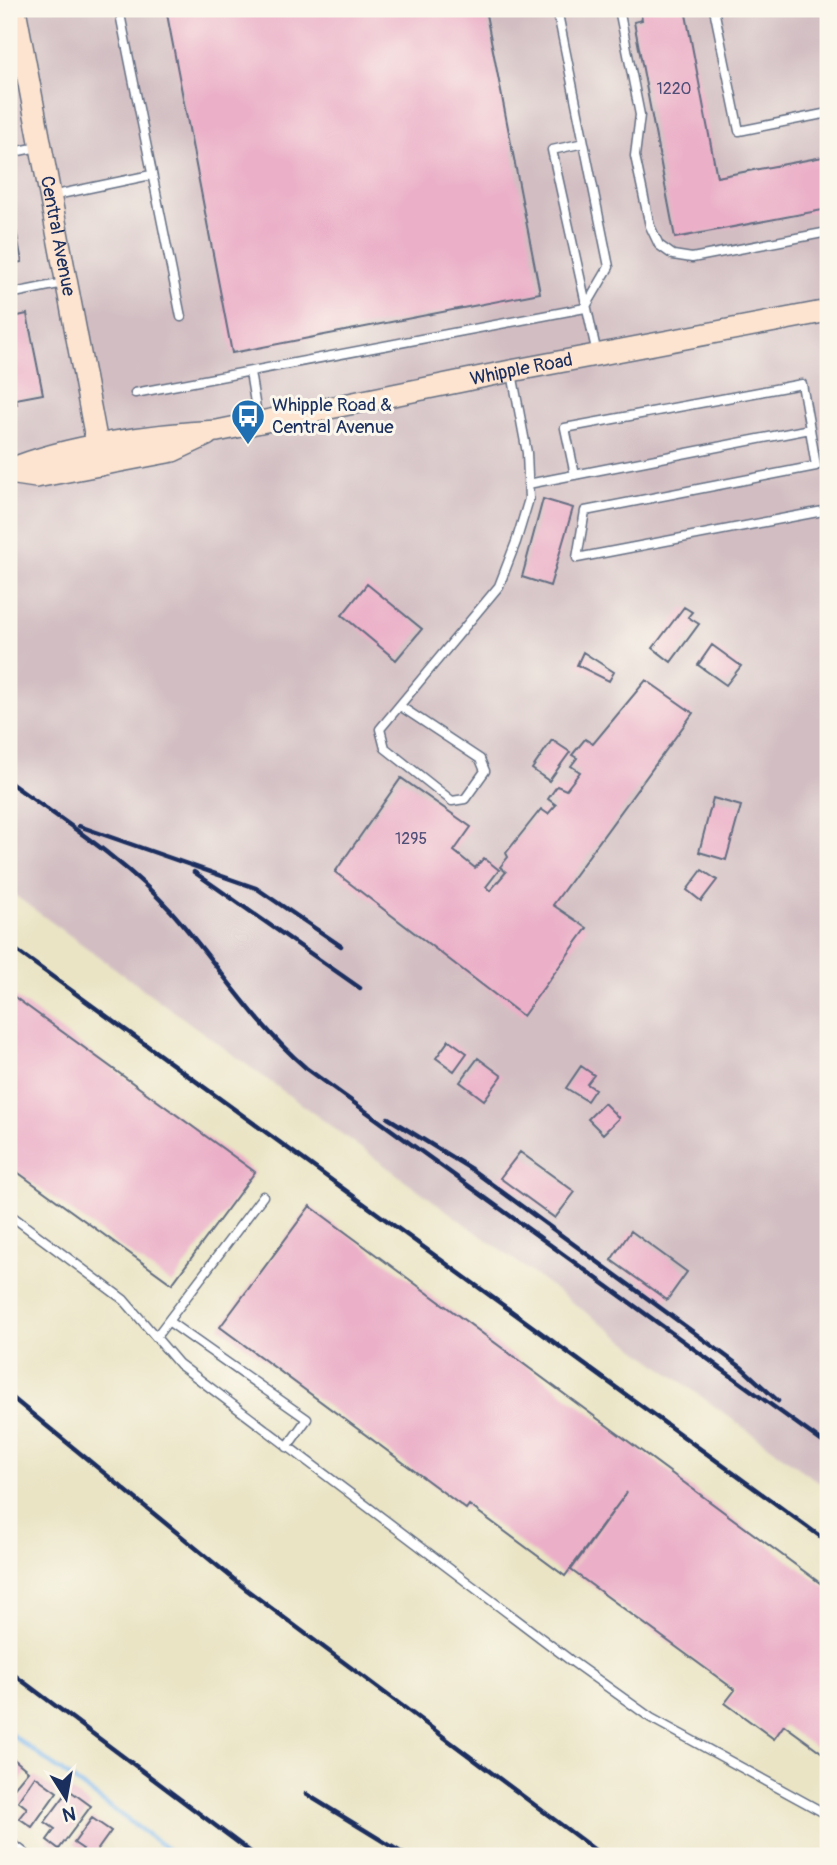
<svg xmlns="http://www.w3.org/2000/svg" width="837" height="1865" font-family="Pangolin,sans-serif">
  <style>
    .industrial { fill: #d2bec2 }
    .lines { fill: none; stroke-linecap: round; stroke-linejoin: round }
    .stream { stroke: #7fbaf1; stroke-width: 4.5 }
    .building { fill: #ebb0c8 }
    .lane-casing { stroke: #636e82; stroke-width: 11 }
    .street-casing { stroke: #636e82; stroke-width: 19 }
    .secondary-casing { stroke: #636e82; stroke-width: 24 }
    .lane { stroke: #fff; stroke-width: 8 }
    .street { stroke: #fff; stroke-width: 16 }
    .secondary { stroke: #fde4d0; stroke-width: 21 }
    .rail { stroke: #1b2f5e; stroke-width: 4.5 }
    .labels { text-anchor: middle; dominant-baseline: central; stroke-width: 6; stroke-linejoin: round; paint-order: stroke }
    .number-label { font-size: 16px; fill: #4f4f78 }
    .street-label { font-size: 19px; fill: #1b2f5e; stroke: #fbf7ec }
    .poi-label { font-size: 19px; fill: #1b2f5e; stroke: #fbf7ec; text-anchor: start }
  </style>
  <rect width="100%" height="100%" fill="#fbf7ec"/>
  <filter id="ink" filterUnits="userSpaceOnUse"><feTurbulence type="fractalNoise" baseFrequency=".0143" numOctaves="2"/><feDisplacementMap in="SourceGraphic" scale="14" xChannelSelector="R" yChannelSelector="G"/><feConvolveMatrix kernelMatrix="1 2 1 2 8 2 1 2 1" color-interpolation-filters="sRGB"/></filter>
  <filter id="wash" filterUnits="userSpaceOnUse"><feTurbulence type="fractalNoise" baseFrequency=".00686" numOctaves="4" result="noise"/><feDisplacementMap in="SourceGraphic" scale="28" xChannelSelector="R" yChannelSelector="G"/><feGaussianBlur stdDeviation="1.57" result="paint"/><feColorMatrix in="noise" values="0 0 0 0 0 0 0 0 0 0 0 0 0 0 0 0 0 1.4 0 .05"/><feComposite in="paint" operator="in"/></filter>
  <g filter="url(#wash)">
    <rect width="100%" height="100%" fill="#eae4c5"/>
    <path class="industrial" d="M 9,9 L 828,9 L 828,1489 L 9,891 Z"/>
    <g class="lines">
      <path class="stream" d="M 9,1733 L 177,1856"/>
    </g>
    <g id="blocks">
      <path class="building" d="M 166,9 L 485,9 L 540,293 L 232,353 Z
        M 640,9 L 685,9 L 717,177 L 828,156 L 828,209 L 675,238 L 634,22 L 642,20 Z
        M 12,208 L 22,262 L 9,264 L 9,209 Z
        M 27,314 L 43,394 L 16,399 L 17,404 L 9,405 L 9,318 Z
        M 543,499 L 573,508 L 550,586 L 522,577 Z
        M 367,584 L 422,629 L 396,660 L 342,615 Z
        M 684,607 L 692,612 L 688,617 L 699,624 L 671,662 L 653,648 Z
        M 712,645 L 741,666 L 726,685 L 698,665 Z
        M 583,652 L 614,672 L 609,681 L 577,665 Z
        M 646,680 L 693,713 L 553,905 L 587,928 L 523,1016 L 335,872 L 401,778 L 471,827 L 454,851 L 475,868 L 484,858 L 499,870 L 486,887 L 490,891 L 506,872 L 500,867 L 508,857 L 506,853 L 541,809 L 548,814 L 556,805 L 548,799 L 557,786 L 566,790 L 580,772 L 571,766 L 577,758 L 572,755 L 585,739 L 593,744 Z
        M 552,740 L 570,752 L 549,781 L 532,769 Z
        M 713,798 L 741,806 L 726,860 L 699,852 Z
        M 702,870 L 717,880 L 701,901 L 687,890 Z
        M 9,993 L 255,1172 L 172,1284 L 9,1166 Z
        M 449,1040 L 467,1053 L 454,1071 L 436,1058 Z
        M 478,1058 L 502,1076 L 484,1100 L 460,1082 Z
        M 581,1066 L 594,1075 L 587,1084 L 595,1089 L 587,1101 L 566,1088 Z
        M 604,1103 L 619,1118 L 603,1134 L 588,1119 Z
        M 520,1152 L 575,1192 L 555,1218 L 500,1178 Z
        M 310,1206 L 828,1589 L 828,1757 L 784,1725 L 774,1739 L 725,1703 L 735,1690 L 571,1570 L 627,1492 L 565,1576 L 469,1505 L 466,1509 L 220,1327 Z
        M 631,1231 L 687,1272 L 667,1300 L 611,1260 Z
        M 9,1755 L 28,1771 L 9,1794 Z
        M 35,1776 L 57,1792 L 32,1827 L 19,1818 L 27,1808 L 18,1801 Z
        M 69,1790 L 91,1806 L 59,1849 L 47,1840 L 55,1829 L 45,1822 Z
        M 92,1818 L 111,1831 L 93,1856 L 78,1856 L 83,1849 L 74,1843 Z"/>
    </g>
  </g>
  <g filter="url(#ink)">
    <use href="#blocks" fill-opacity="0" stroke="#636e82" stroke-width="2"/>
    <g class="lines">
      <g class="lane-casing">
        <path id="lane" d="M 119,9 L 181,317
          M 619,9 L 640,115 L 635,156 L 650,226 L 659,245 L 673,255 L 692,258 L 828,232
          M 714,9 L 739,131 L 828,113
          M 584,143 L 552,150 L 597,354
          M 9,153 L 38,147
          M 51,196 L 151,175
          M 9,294 L 64,283
          M 250,372 L 258,421
          M 135,393 L 585,308 L 609,267 L 557,9
          M 575,475 L 565,428 L 802,384 L 810,429
          M 528,484 L 810,429 L 816,466 L 585,511 L 577,558 L 823,511
          M 400,706 L 480,759 L 485,771 L 465,799 L 452,801 L 385,748 L 380,729 L 499,586 L 516,542 L 529,499 L 527,453 L 512,373
          M 9,1214 L 124,1300 L 179,1364 L 570,1660 L 651,1718 L 828,1815
          M 168,1321 L 307,1419 L 287,1447
          M 156,1337 L 263,1196"/>
      </g>
      <g class="street-casing">
        <path id="street" d="M 9,1846 L 22,1856"/>
      </g>
      <g class="secondary-casing">
        <g id="secondary">
          <path id="s1" d="M 15,9 L 101,465"/>
          <path id="s2" d="M 9,470 C 65,446 155,434 217,431 L 511,371 L 828,311"/>
          <path d="M 9,473 L 36,477 L 173,451 L 207,435"/>
        </g>
      </g>
      <use href="#lane" class="lane"/>
      <use href="#street" class="street"/>
      <use href="#secondary" class="secondary"/>
      <path class="rail" d="M 9,782 C 64,822 125,860 171,911 C 219,965 250,1019 306,1068 L 828,1446
        M 79,826 L 256,888 L 341,946
        M 194,872 L 360,988
        M 9,945 L 828,1542
        M 388,1118 L 471,1169 L 741,1367 L 778,1401
        M 9,1395 L 247,1590 L 603,1856
        M 9,1671 L 256,1856
        M 306,1794 L 407,1856"/>
    </g>
  </g>
  <defs>
    <g id="bus-pin" transform="scale(1.75)"><path d="M0 17L-7.5 6A9.5 9.5 0 1 1 7.5 6Z" fill="#1f6fb2" stroke="#fbf7ec"/><path d="M-5-6H5V4H4V6H2V4H-2V6H-4V4H-5ZM-3.5-4V0h7V-4ZM-3.5 1.2v1.5H-2V1.2ZM2 1.2v1.5H3.5V1.2Z" fill="#fff"/></g>
  </defs>
  <g fill-rule="evenodd">
    <use href="#bus-pin" x="248" y="416"/>
  </g>
  <g class="labels">
    <g class="number-label">
      <text x="674" y="89">1220</text>
      <text x="411" y="839">1295</text>
    </g>
    <g class="street-label">
      <text stroke="none"><textPath href="#s1" startOffset="231">Central Avenue</textPath></text>
      <text stroke="none"><textPath href="#s2" startOffset="523">Whipple Road</textPath></text>
    </g>
    <g class="poi-label">
      <text x="272" y="405">Whipple Road &amp;<tspan x="272" dy="22">Central Avenue</tspan></text>
    </g>
  </g>
  <rect width="837" height="1865" fill="none" stroke="#fbf7ec" stroke-width="35"/>
  <g transform="translate(66 1798) rotate(169)" stroke="#fbf7ec" stroke-width="5" paint-order="stroke">
  <path d="M0-5L12 26L0 18L-12 26Z" fill="#1b2f5e"/>
  <text y="-10" font-size="19" font-weight="bold" text-anchor="middle" fill="#1b2f5e">N</text>
  </g>
</svg>
